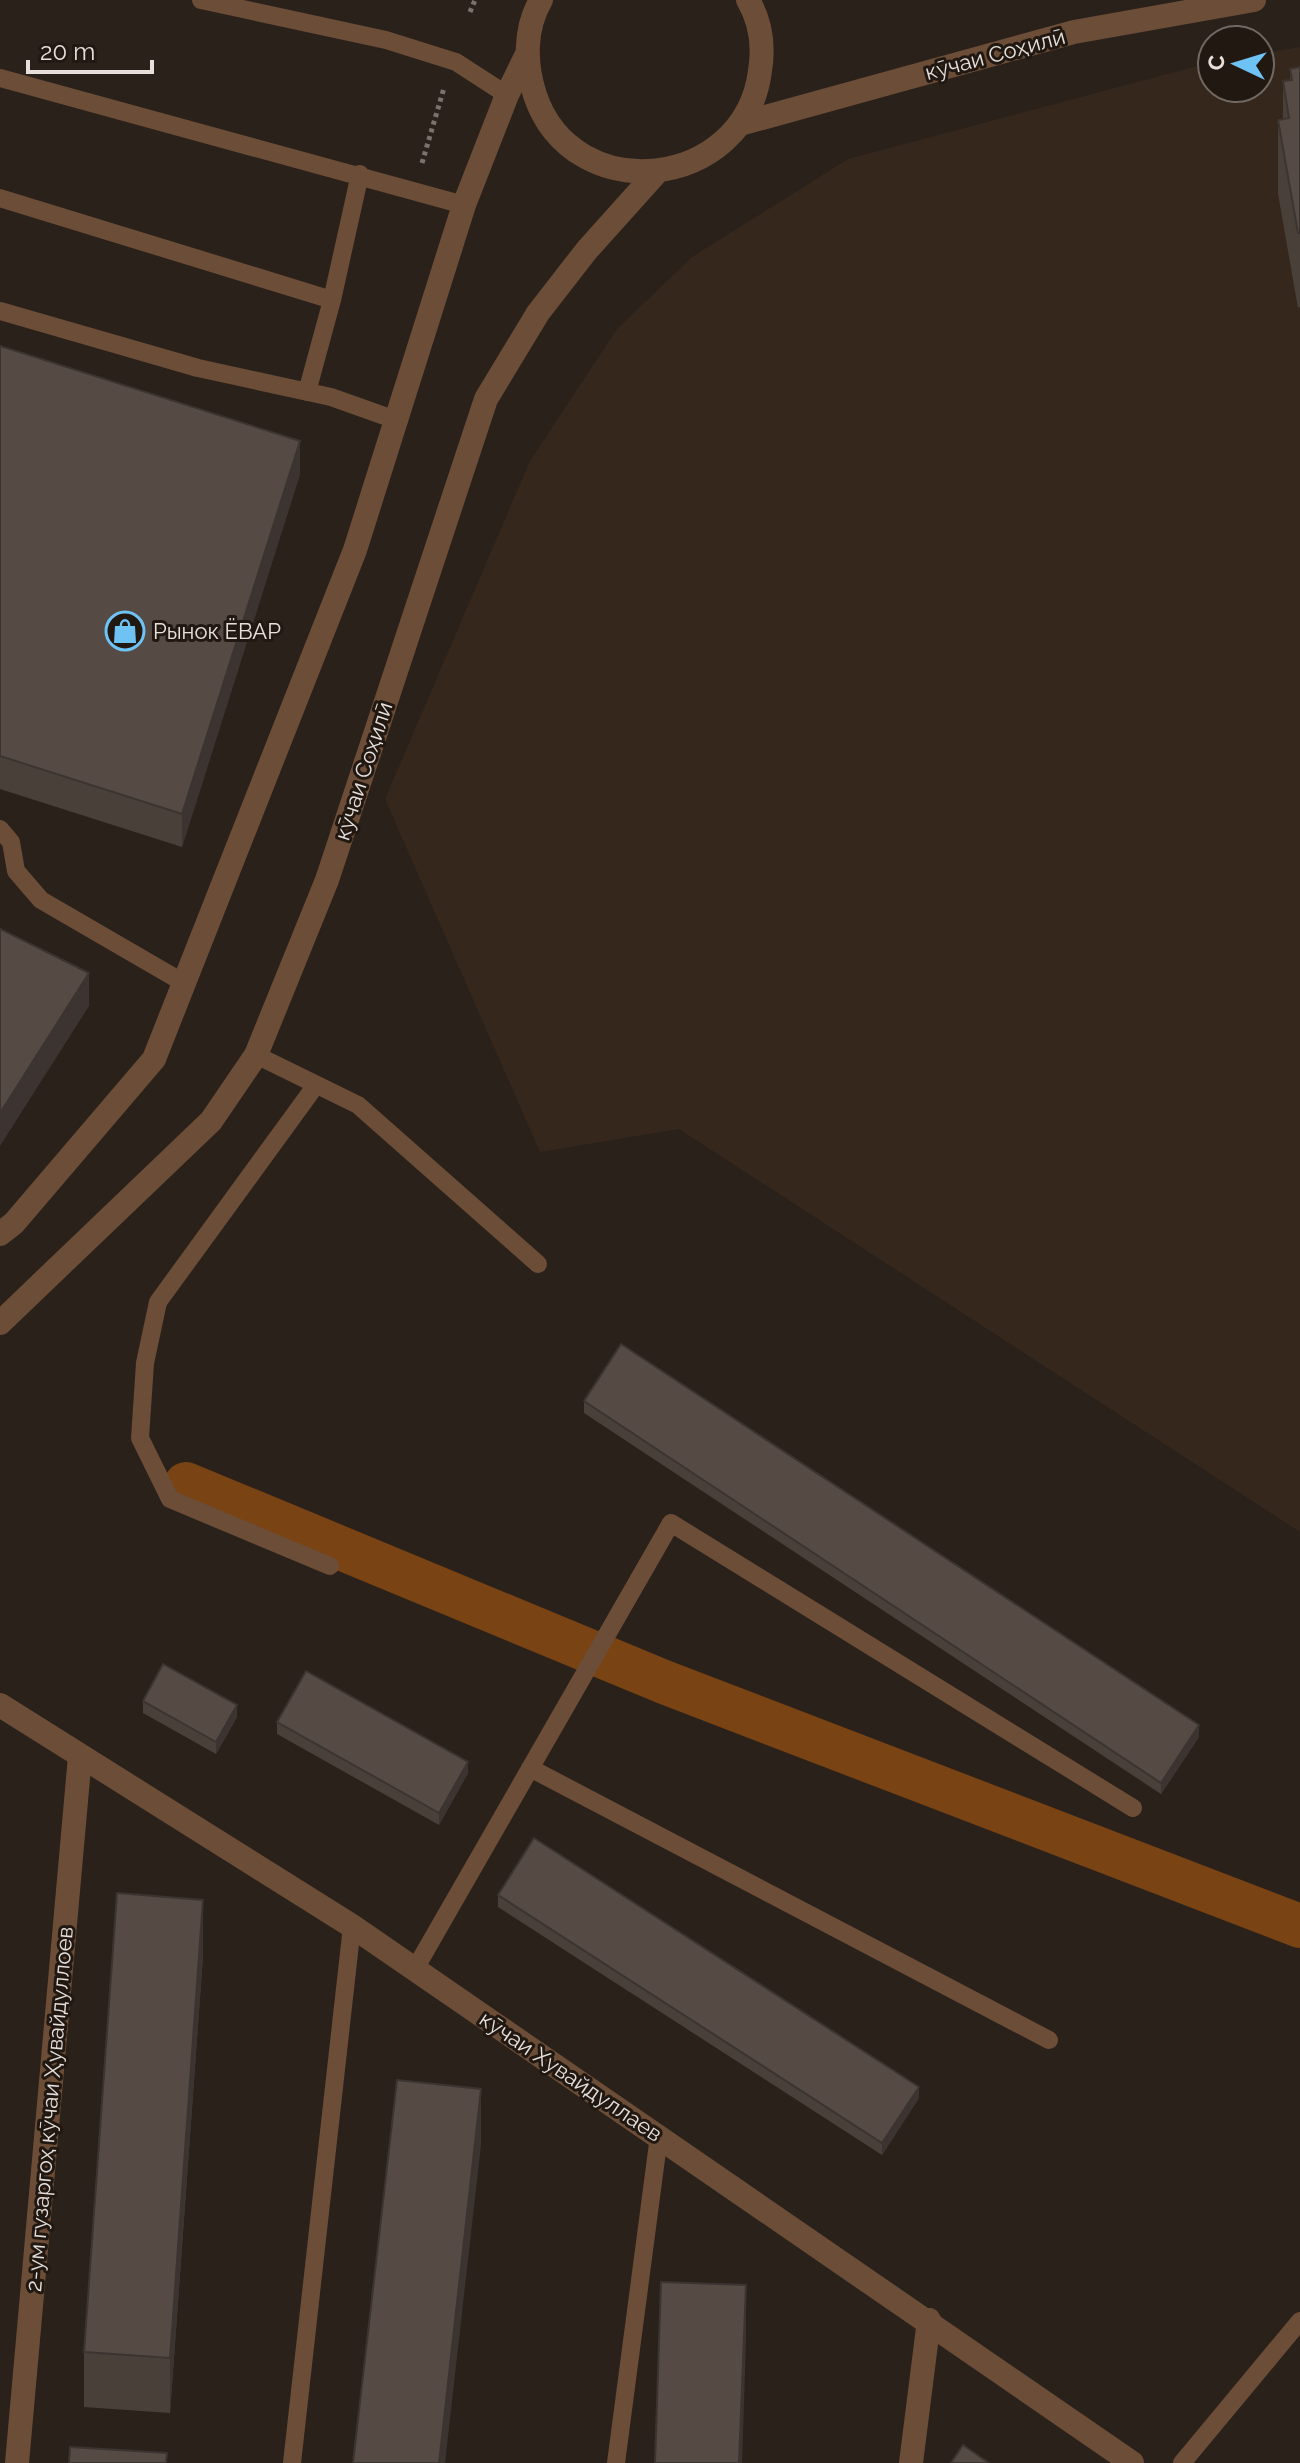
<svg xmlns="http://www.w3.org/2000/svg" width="1300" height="2463" font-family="Raleway,sans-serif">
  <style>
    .built { fill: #35271c }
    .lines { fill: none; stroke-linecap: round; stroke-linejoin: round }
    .canal { stroke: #7a4313; stroke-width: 44 }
    .path { stroke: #7a726d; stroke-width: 5; stroke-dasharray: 4 4; stroke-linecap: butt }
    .service { stroke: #6c4d37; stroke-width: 18 }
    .minor { stroke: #6c4d37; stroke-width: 24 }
    .tertiary { stroke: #6c4d37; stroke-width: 24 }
    .wall { fill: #49403a }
    .shaded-wall { fill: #3c3430 }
    .building { fill: #554b44; stroke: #3c3430; stroke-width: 2 }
    .labels { text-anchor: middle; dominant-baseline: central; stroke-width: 6; stroke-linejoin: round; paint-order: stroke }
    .street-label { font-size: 22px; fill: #e6dfdb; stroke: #211812 }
    .poi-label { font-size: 22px; fill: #e6dfdb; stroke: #211812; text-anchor: start }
  </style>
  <rect width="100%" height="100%" fill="#2a211b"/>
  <path class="built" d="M 1300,47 L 1300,1532 L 679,1129 L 540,1152 L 385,799 L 530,461 L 617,329 L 692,257 L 848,159 L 1212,62 L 1212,88 L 1260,88 L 1260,54 Z"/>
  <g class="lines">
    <path class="canal" d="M 186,1484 L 664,1682 L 1300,1926"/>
    <path class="path" d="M 470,12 L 475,0
      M 422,163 L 444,88"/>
    <path class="service" d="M 201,0 L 386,40 L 456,62 L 507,95
      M 0,78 L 464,205
      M 0,198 L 332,300 L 360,174
      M 0,311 L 198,368 L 331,397 L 393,419
      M 307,392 L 332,300
      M 0,829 L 11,842 L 16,871 L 41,900 L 184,983
      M 256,1055 L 358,1105 L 538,1264
      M 316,1085 L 158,1302 L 145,1363 L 140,1438 L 170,1499 L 330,1566
      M 530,1768 L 1049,2040
      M 415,1969 L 671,1523 L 1133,1808
      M 292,2463 L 352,1926
      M 616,2463 L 659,2136
      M 1182,2463 L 1300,2321"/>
    <path class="minor" d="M 17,2463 L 80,1756
      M 911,2463 L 929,2320"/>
    <path class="tertiary" d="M 541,0 C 524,29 525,64 535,95 C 573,209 745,190 760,71 C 764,46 761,22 748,0
      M 740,124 L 1074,32 L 1254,0
      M 0,1234 L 14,1223 L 154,1059 L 355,550 L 464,205 L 507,95 L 527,54
      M 0,1323 L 211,1121 L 256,1055 L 327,880 L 486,399 L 538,313 L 587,250 L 657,172
      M 0,1705 L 352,1926 L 1132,2463"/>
  </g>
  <path class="wall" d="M 1300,67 L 1300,307 L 1298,308 L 1278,194 L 1278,120 L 1283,119 L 1283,81 L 1290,80 L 1290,69 Z
    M 0,346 L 300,474 L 182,847 L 0,789 Z
    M 584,1401 L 1199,1737 L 1161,1794 L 584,1413 Z
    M 143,1701 L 237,1717 L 216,1754 L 143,1713 Z
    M 277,1722 L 468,1773 L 439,1825 L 277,1734 Z
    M 498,1895 L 919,2098 L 882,2155 L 498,1907 Z
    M 203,1956 L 170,2413 L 84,2407 L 84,2352 Z"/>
  <path class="shaded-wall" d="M 300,441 L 300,474 L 182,847 L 182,814 Z
    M 89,973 L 89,1006 L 0,1146 L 0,1113 Z
    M 237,1705 L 237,1717 L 216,1754 L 216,1742 Z
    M 1199,1725 L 1199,1737 L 1161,1794 L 1161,1783 Z
    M 468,1762 L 468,1773 L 439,1825 L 439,1813 Z
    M 203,1900 L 203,1956 L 170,2413 L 170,2358 Z
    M 919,2087 L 919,2098 L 882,2155 L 882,2143 Z
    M 481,2089 L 481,2145 L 445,2463 L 439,2463 Z
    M 746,2285 L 746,2341 L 742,2463 L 739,2463 Z"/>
  <path class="building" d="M 1300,67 L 1300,233 L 1298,233 L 1278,120 L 1289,118 L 1283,81 L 1292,80 L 1290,69 Z
    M 0,346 L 300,441 L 182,814 L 0,756 Z
    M 0,929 L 89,973 L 0,1113 Z
    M 621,1344 L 1199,1725 L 1161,1783 L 584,1401 Z
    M 163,1664 L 237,1705 L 216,1742 L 143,1701 Z
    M 306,1671 L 468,1762 L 439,1813 L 277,1722 Z
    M 534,1838 L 919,2087 L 882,2143 L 498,1895 Z
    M 117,1893 L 203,1900 L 170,2358 L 84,2352 Z
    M 397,2080 L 481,2089 L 439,2463 L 353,2463 Z
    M 661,2282 L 746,2285 L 739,2463 L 655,2463 Z
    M 963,2445 L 989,2463 L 951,2463 Z
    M 70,2447 L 167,2453 L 166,2463 L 69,2463 Z"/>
  <defs>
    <g id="shop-ring" transform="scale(2)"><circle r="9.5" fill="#211812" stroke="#6fc2f4" stroke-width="1.5"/><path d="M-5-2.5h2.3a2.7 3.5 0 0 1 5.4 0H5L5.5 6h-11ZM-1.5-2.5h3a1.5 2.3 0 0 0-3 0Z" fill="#6fc2f4"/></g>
  </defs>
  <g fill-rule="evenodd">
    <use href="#shop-ring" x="125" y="631"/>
  </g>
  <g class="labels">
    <g class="street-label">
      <text transform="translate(995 54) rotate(-15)">кӯчаи Соҳилӣ</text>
      <text transform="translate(363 771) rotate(-72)">кӯчаи Соҳилӣ</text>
      <text transform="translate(571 2076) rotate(34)">кӯчаи Хувайдуллаев</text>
      <text transform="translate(49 2109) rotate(-85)">2-ум гузаргоҳ кӯчаи Ҳувайдуллоев</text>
    </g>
    <g class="poi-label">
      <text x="153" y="631">Рынок ЁВАР</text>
    </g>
  </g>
  <g transform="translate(1236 64) rotate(274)"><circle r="38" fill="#211812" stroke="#706862" stroke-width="2"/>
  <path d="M0-6L14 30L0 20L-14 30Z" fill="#6fc2f4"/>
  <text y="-12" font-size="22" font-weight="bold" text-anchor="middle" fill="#e6dfdb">С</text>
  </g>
  <path d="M28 60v12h124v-12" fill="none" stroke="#e6dfdb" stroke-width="4"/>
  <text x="40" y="60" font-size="24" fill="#e6dfdb" stroke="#211812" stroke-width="6" paint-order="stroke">20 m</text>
</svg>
